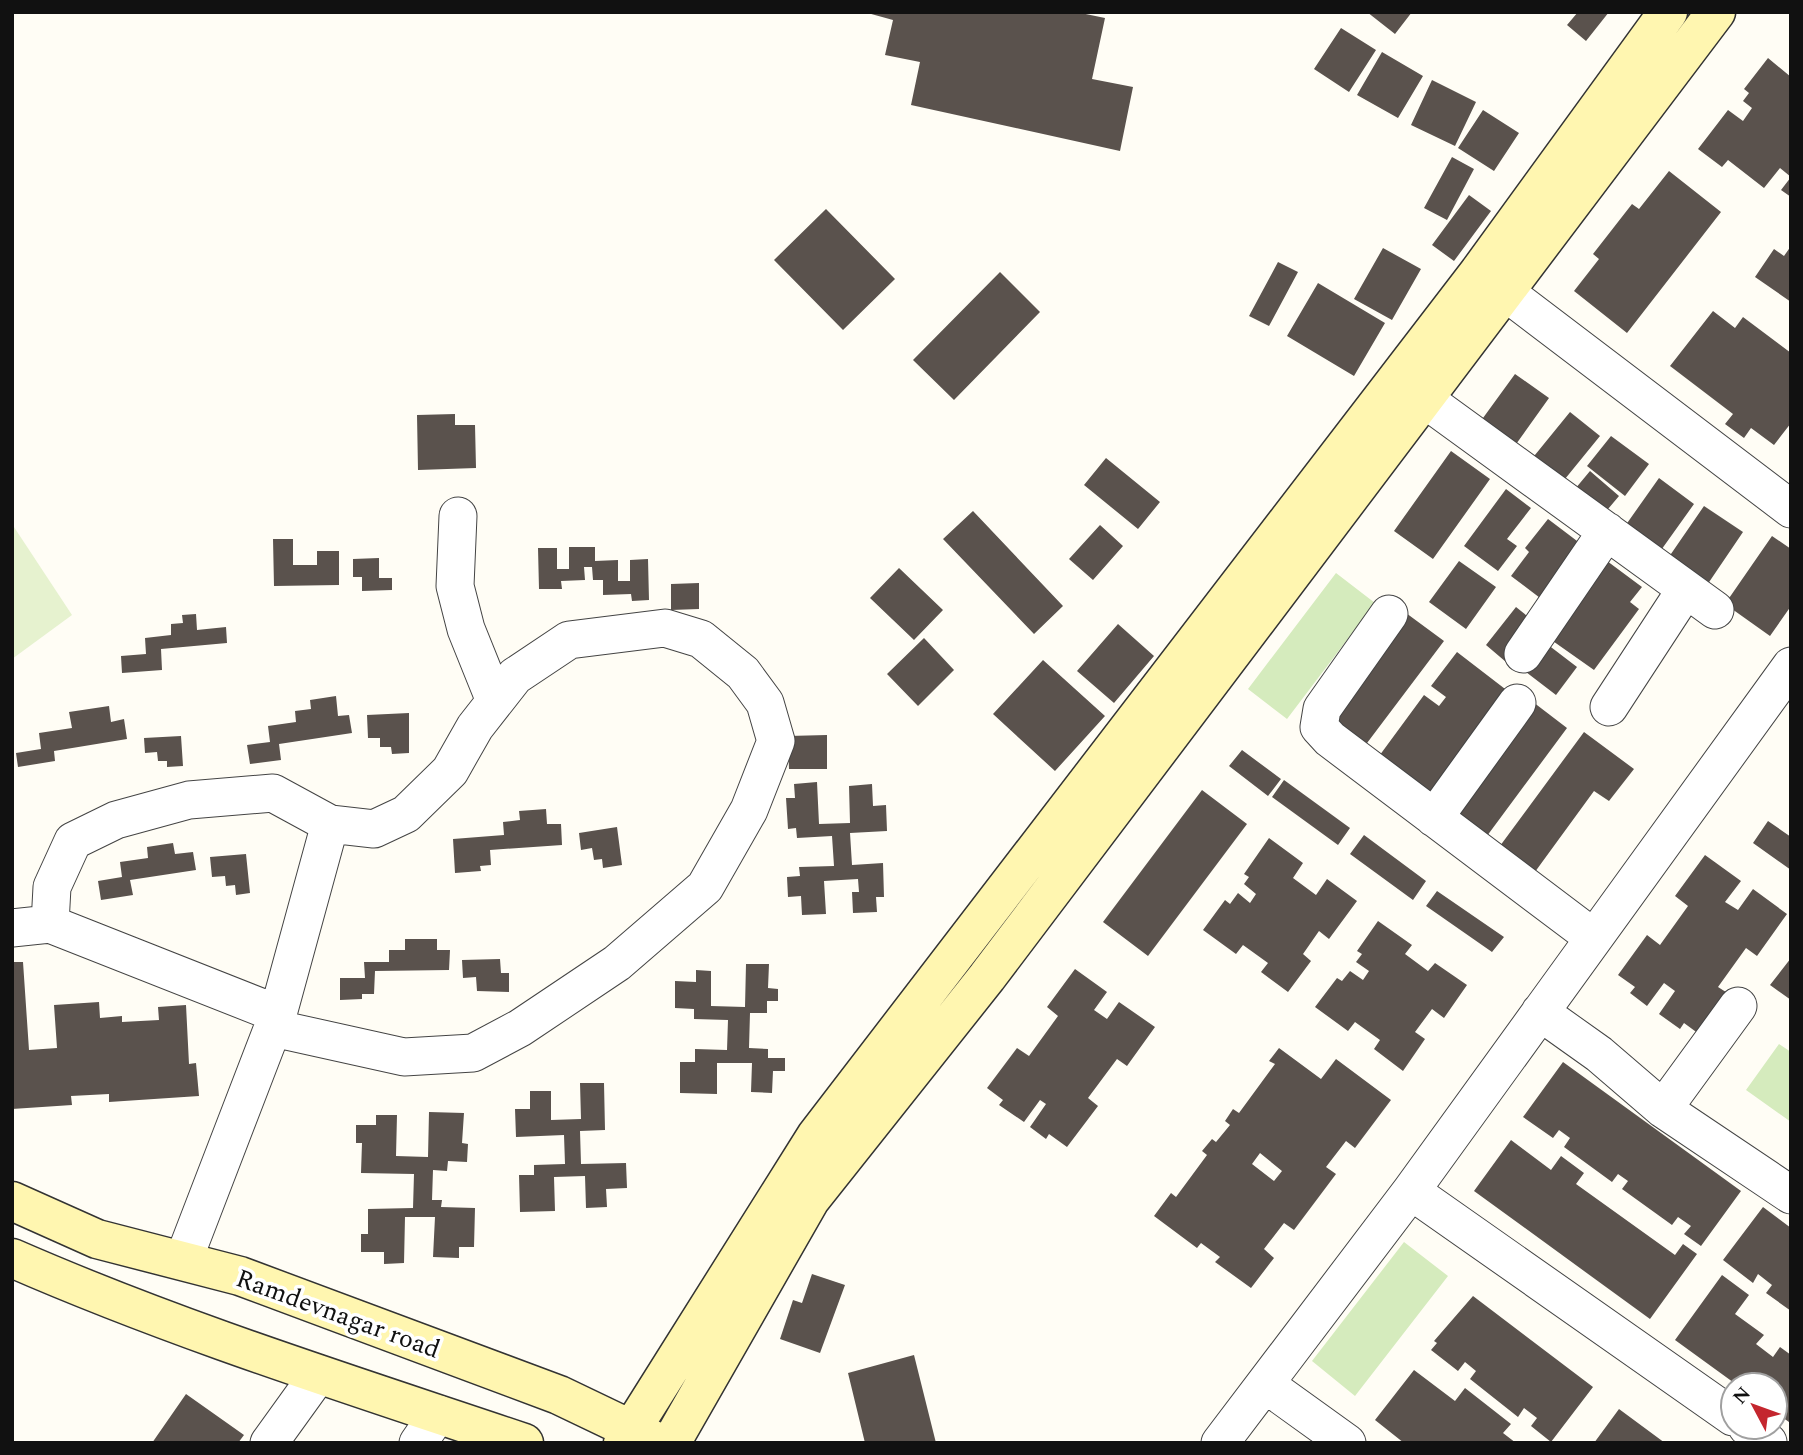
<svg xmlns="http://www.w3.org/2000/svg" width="1803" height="1455" font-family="Spectral,serif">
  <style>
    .green { fill: #d5ebbd }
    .pitch { fill: #e6f2cf }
    .building { fill: #5a524d; fill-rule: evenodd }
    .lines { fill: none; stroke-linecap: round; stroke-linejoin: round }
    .street-casing { stroke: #444; stroke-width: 39 }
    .secondary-casing { stroke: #333; stroke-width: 41 }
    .street { stroke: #fff; stroke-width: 37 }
    .secondary { stroke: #fff6b0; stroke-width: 38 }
    .labels { text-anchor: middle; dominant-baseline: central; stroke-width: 7; stroke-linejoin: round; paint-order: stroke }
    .street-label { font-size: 26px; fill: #111; stroke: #fff }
  </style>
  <rect width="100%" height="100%" fill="#fffdf5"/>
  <path class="green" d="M 1336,573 L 1375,603 L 1287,719 L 1248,689 Z
    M 1779,1044 L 1791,1052 L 1791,1122 L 1746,1090 Z
    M 1404,1242 L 1448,1276 L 1355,1396 L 1312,1361 Z"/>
  <path class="pitch" d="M 12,524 L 72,615 L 12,659 Z"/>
  <path class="building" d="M 864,12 L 1076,12 L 1105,18 L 1092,79 L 1133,87 L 1120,151 L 911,105 L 920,62 L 885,55 L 893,20 Z
    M 1367,12 L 1412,12 L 1395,34 Z
    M 1578,12 L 1609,12 L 1586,41 L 1567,25 Z
    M 1341,28 L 1376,50 L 1349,92 L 1314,69 Z
    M 1382,52 L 1423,76 L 1398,118 L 1357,95 Z
    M 1768,58 L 1791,77 L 1791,177 L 1780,168 L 1764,188 L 1728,160 L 1722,167 L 1698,149 L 1728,110 L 1743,121 L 1752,108 L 1743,101 L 1749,93 L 1744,89 Z
    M 1432,80 L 1476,102 L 1455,146 L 1411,125 Z
    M 1483,110 L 1519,133 L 1494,171 L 1458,148 Z
    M 1452,157 L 1474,169 L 1447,220 L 1424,208 Z
    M 1669,171 L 1721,212 L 1627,333 L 1574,291 L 1599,259 L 1593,254 L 1632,204 L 1639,209 Z
    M 1791,177 L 1791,197 L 1781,190 Z
    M 1469,195 L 1491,211 L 1454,261 L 1432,245 Z
    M 826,209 L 895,279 L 843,330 L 774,260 Z
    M 1791,246 L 1791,302 L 1755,277 L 1774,249 L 1784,256 Z
    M 1383,248 L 1421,269 L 1392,320 L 1354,299 Z
    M 1278,262 L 1298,272 L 1269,326 L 1249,316 Z
    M 1000,272 L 1040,312 L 954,400 L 913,360 Z
    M 1318,283 L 1385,323 L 1354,376 L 1287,336 Z
    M 1713,311 L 1735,328 L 1743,317 L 1791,353 L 1791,423 L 1774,445 L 1751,428 L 1744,438 L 1725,424 L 1733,414 L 1670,366 Z
    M 1515,374 L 1549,398 L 1509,454 L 1475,429 Z
    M 1570,412 L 1600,436 L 1556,490 L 1526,466 Z
    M 455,414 L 455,425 L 475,425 L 476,468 L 418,470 L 417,415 Z
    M 1611,436 L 1649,464 L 1625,496 L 1587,466 Z
    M 1451,451 L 1490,479 L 1433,559 L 1394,531 Z
    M 1106,458 L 1160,502 L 1138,529 L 1084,485 Z
    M 1590,471 L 1619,496 L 1603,515 L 1570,495 Z
    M 1659,478 L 1694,504 L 1654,560 L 1618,536 Z
    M 1506,489 L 1531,508 L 1507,539 L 1517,546 L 1498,571 L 1464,546 Z
    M 1704,506 L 1743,532 L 1701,594 L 1662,567 Z
    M 973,511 L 1063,606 L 1034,634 L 943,539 Z
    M 1548,519 L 1585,547 L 1544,601 L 1511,576 L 1529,552 L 1525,548 Z
    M 1100,525 L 1123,546 L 1093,580 L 1069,559 Z
    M 1772,536 L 1791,549 L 1791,606 L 1770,636 L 1725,604 Z
    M 273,539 L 293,539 L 293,565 L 317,565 L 317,551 L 339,551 L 339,585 L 274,586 Z
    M 569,547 L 595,547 L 595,561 L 618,560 L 618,581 L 630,581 L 630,560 L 648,559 L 649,600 L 632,601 L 631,594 L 603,595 L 603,580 L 593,580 L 592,567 L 584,567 L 585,580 L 561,581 L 562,589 L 539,589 L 538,548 L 557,548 L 557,569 L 569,569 Z
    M 379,558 L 379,578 L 392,578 L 392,590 L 362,591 L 362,577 L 353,577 L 353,559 Z
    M 1459,561 L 1496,587 L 1466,629 L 1429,602 Z
    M 1607,561 L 1642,587 L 1630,602 L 1639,609 L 1594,670 L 1550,639 Z
    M 899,568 L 943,610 L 914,640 L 870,598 Z
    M 699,583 L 699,609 L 671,610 L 671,584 Z
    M 1516,607 L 1537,624 L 1506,662 L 1486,645 Z
    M 1406,613 L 1444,641 L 1358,755 L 1320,727 Z
    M 196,614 L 197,630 L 226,627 L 227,643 L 161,649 L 162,670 L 122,673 L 121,656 L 146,654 L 145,638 L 171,635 L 171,624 L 183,623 L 182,615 Z
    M 1118,624 L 1154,656 L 1114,703 L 1077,671 Z
    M 924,638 L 954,670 L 918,706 L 887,674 Z
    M 1543,641 L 1577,667 L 1556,695 L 1522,669 Z
    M 1457,652 L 1509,692 L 1424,805 L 1374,763 L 1424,695 L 1439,706 L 1446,697 L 1431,686 Z
    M 1043,660 L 1105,716 L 1055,771 L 993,714 Z
    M 336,696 L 338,716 L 349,715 L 352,733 L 279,744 L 281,760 L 250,764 L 247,745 L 270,742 L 268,726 L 296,722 L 295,711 L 311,709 L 310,700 Z
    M 1533,702 L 1567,728 L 1484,840 L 1450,814 Z
    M 109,706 L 111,722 L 124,719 L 127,739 L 54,751 L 55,761 L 18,767 L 16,753 L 41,749 L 39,733 L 72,728 L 69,712 Z
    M 409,713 L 409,753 L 392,754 L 391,747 L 380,747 L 380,738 L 368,738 L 367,715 Z
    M 1584,732 L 1634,769 L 1609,801 L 1594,791 L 1532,876 L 1497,850 Z
    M 827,735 L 827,769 L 789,769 L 788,736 Z
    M 181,736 L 183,766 L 167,767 L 167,761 L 158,761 L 157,752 L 145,753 L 144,738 Z
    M 1242,750 L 1281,779 L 1268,796 L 1229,766 Z
    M 1284,780 L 1350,828 L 1338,845 L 1272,797 Z
    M 817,782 L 819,824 L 850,823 L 849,786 L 872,784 L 873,806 L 886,805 L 887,831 L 850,833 L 852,865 L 883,863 L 884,897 L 876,897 L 877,912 L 853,913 L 852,892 L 859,892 L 858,879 L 824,881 L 826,914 L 802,915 L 801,896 L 788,897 L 787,877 L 800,876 L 799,867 L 834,866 L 832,836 L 797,838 L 796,828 L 788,829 L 786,798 L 795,798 L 794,784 Z
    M 1202,790 L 1247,824 L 1148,956 L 1103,922 Z
    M 546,809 L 547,824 L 561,824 L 562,845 L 490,850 L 491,865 L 480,866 L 481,871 L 455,873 L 453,839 L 504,835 L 503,822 L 520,820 L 519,811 Z
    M 1768,821 L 1791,837 L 1791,870 L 1753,843 Z
    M 617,827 L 622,865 L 603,868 L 602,859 L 594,860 L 592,848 L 581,850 L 579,833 Z
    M 1364,835 L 1426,881 L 1413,900 L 1350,854 Z
    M 1269,838 L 1303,863 L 1293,878 L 1316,895 L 1327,879 L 1357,901 L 1329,939 L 1319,931 L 1303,954 L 1311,961 L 1288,992 L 1261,972 L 1268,963 L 1243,945 L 1236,954 L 1203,930 L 1225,900 L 1230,904 L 1238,893 L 1250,903 L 1256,894 L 1244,884 L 1249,877 L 1244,874 Z
    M 173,843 L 175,854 L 193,852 L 196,870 L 130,880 L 133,895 L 101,900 L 98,881 L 122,877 L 120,862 L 148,858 L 147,847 Z
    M 246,854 L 250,893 L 236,895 L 235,885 L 226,886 L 225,876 L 212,877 L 210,857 Z
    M 1705,855 L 1741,881 L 1725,902 L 1738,910 L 1753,889 L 1787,914 L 1757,956 L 1746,948 L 1718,987 L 1729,994 L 1699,1034 L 1684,1023 L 1680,1029 L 1659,1014 L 1675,991 L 1664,983 L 1647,1006 L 1630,993 L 1635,987 L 1618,975 L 1647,935 L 1660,945 L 1688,906 L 1675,896 Z
    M 1437,891 L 1504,937 L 1492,952 L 1426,906 Z
    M 1378,921 L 1412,945 L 1405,954 L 1428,971 L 1435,963 L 1467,985 L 1444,1018 L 1432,1009 L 1415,1032 L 1425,1039 L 1403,1071 L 1374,1049 L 1380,1040 L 1355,1022 L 1348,1031 L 1315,1007 L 1337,978 L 1342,981 L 1350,971 L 1363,980 L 1369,971 L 1356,962 L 1362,954 L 1357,951 Z
    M 405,939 L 437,939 L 437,950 L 450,950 L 449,970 L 375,971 L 374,994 L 362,994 L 362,999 L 340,1000 L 340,978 L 365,978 L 364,962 L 389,962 L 389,950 L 405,950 Z
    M 1791,958 L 1791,1000 L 1770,985 Z
    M 500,959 L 501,973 L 509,973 L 509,992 L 477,991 L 476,977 L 463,978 L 462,960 Z
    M 12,962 L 23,962 L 29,1050 L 57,1048 L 54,1005 L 99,1002 L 100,1018 L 122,1016 L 122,1022 L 159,1020 L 158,1007 L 186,1005 L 189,1064 L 196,1063 L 199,1096 L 109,1102 L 109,1094 L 71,1096 L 72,1105 L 12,1109 Z
    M 746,964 L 769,964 L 768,988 L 778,989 L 778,1001 L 767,1001 L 767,1013 L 750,1013 L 749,1048 L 768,1049 L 768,1058 L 785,1058 L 785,1071 L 773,1071 L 772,1093 L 751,1092 L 752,1063 L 717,1063 L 717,1094 L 680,1093 L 680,1062 L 695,1062 L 695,1049 L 727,1050 L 728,1020 L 694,1019 L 694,1009 L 675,1008 L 675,981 L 696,982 L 696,970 L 711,971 L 711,1006 L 745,1007 Z
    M 1075,969 L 1107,992 L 1094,1010 L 1107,1019 L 1119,1002 L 1155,1027 L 1127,1066 L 1117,1059 L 1088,1098 L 1098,1106 L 1067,1147 L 1049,1134 L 1046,1139 L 1030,1127 L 1046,1104 L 1040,1100 L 1024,1122 L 999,1105 L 1003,1100 L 987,1088 L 1017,1048 L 1029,1056 L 1058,1016 L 1047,1007 Z
    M 1279,1048 L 1321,1079 L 1336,1059 L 1391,1100 L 1355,1148 L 1346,1141 L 1326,1167 L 1336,1174 L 1294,1230 L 1284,1223 L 1264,1249 L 1274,1258 L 1251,1288 L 1215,1262 L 1220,1257 L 1201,1243 L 1197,1248 L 1154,1216 L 1171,1193 L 1176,1197 L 1207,1155 L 1202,1151 L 1212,1139 L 1216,1142 L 1230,1125 L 1225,1121 L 1233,1109 L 1239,1113 L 1275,1064 L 1269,1061 ZM 1260,1153 L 1282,1171 L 1274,1181 L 1252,1164 Z
    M 1563,1062 L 1741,1191 L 1701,1246 L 1684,1234 L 1691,1226 L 1678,1217 L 1672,1225 L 1622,1189 L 1628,1181 L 1618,1174 L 1612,1182 L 1564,1147 L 1570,1138 L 1559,1130 L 1553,1138 L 1523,1117 Z
    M 580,1083 L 604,1083 L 605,1130 L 580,1131 L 581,1164 L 626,1163 L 627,1188 L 606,1189 L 607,1207 L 586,1208 L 585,1176 L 554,1177 L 555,1211 L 520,1212 L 519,1175 L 534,1175 L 534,1165 L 565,1164 L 564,1135 L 516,1137 L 515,1109 L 530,1109 L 530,1091 L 551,1091 L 551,1120 L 581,1119 Z
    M 429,1112 L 464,1113 L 462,1143 L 468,1144 L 467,1162 L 448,1161 L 447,1171 L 433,1170 L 432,1200 L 442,1200 L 441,1207 L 475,1208 L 474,1247 L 459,1247 L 459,1258 L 433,1257 L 435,1217 L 405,1217 L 404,1263 L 384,1264 L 384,1252 L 361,1252 L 361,1234 L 368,1234 L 368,1209 L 413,1208 L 414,1174 L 361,1173 L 362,1143 L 356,1143 L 356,1125 L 376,1125 L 376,1115 L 397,1115 L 396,1156 L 428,1157 Z
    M 1511,1140 L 1551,1170 L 1561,1156 L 1584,1173 L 1576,1184 L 1675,1255 L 1683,1244 L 1697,1254 L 1650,1319 L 1474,1191 Z
    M 1763,1207 L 1791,1228 L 1791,1311 L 1766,1293 L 1772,1285 L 1758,1274 L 1753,1283 L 1723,1260 Z
    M 812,1274 L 845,1285 L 820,1353 L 780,1339 L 793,1300 L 802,1303 Z
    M 1722,1275 L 1749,1295 L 1735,1314 L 1764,1335 L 1756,1344 L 1773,1357 L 1780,1347 L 1791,1355 L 1789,1422 L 1775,1412 L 1775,1385 L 1737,1385 L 1675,1340 Z
    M 1473,1296 L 1593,1387 L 1551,1442 L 1531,1426 L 1537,1418 L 1524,1408 L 1518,1417 L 1470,1379 L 1476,1371 L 1465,1362 L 1458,1371 L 1431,1350 L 1437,1343 L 1434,1341 Z
    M 914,1355 L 936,1443 L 865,1443 L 848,1373 Z
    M 1414,1370 L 1455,1401 L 1465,1388 L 1511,1424 L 1503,1433 L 1516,1443 L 1404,1443 L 1375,1420 Z
    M 186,1394 L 244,1435 L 238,1443 L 152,1443 Z
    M 1619,1409 L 1665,1443 L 1594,1443 Z"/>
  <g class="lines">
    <g class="street-casing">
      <path id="street" d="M 1479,272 L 1791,509
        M 1423,398 L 1715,610
        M 458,516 L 455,586 L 466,629 L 495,701
        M 1389,614 L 1322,709 L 1319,727 L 1330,739 L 1594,938
        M 1523,654 L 1607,531
        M 1609,707 L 1686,589
        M 1434,818 L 1517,703
        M 12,928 L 50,924
        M 1540,1012 L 1599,1054 L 1663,1109 L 1791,1195
        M 273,1028 L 404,1057 L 473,1053 L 520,1028 L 617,963 L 705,887 L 749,810 L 776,741 L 765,703 L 743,673 L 701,639 L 665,628 L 569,640 L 515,676 L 475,727 L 450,771 L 406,814 L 374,829 L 330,824 L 273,793 L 189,800 L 116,820 L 73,841 L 52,887 L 50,924 L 278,1014
        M 1663,1109 L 1738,1006
        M 1411,1191 L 1733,1417
        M 183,1261 L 278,1014 L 330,824
        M 1265,1384 L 1347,1443
        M 1747,1427 L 1768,1442
        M 269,1443 L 318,1375
        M 418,1443 L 438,1414
        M 1220,1443 L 1411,1191 L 1791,666"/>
    </g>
    <g class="secondary-casing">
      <path id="secondary" d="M 12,1201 L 97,1239 L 240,1276 L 559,1395 L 655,1441
        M 12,1258 C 179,1331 352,1385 524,1443
        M 623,1443 L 816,1136 L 1479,272 L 1668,12
        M 671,1443 L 810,1200 L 987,977 L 1716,12"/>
    </g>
    <use href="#street" class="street"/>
    <use href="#secondary" class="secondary"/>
  </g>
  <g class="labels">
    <g class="street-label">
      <text transform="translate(338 1314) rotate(20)">Ramdevnagar road</text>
    </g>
  </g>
  <rect width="1803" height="1455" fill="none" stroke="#111111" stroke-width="28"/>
  <g transform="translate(1754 1406) rotate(311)"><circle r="33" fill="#ffffff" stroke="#a0a0a0" stroke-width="2"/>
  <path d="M0-5L12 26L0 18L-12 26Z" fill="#c4262e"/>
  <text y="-10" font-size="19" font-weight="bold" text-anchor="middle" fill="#111111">N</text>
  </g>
</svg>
